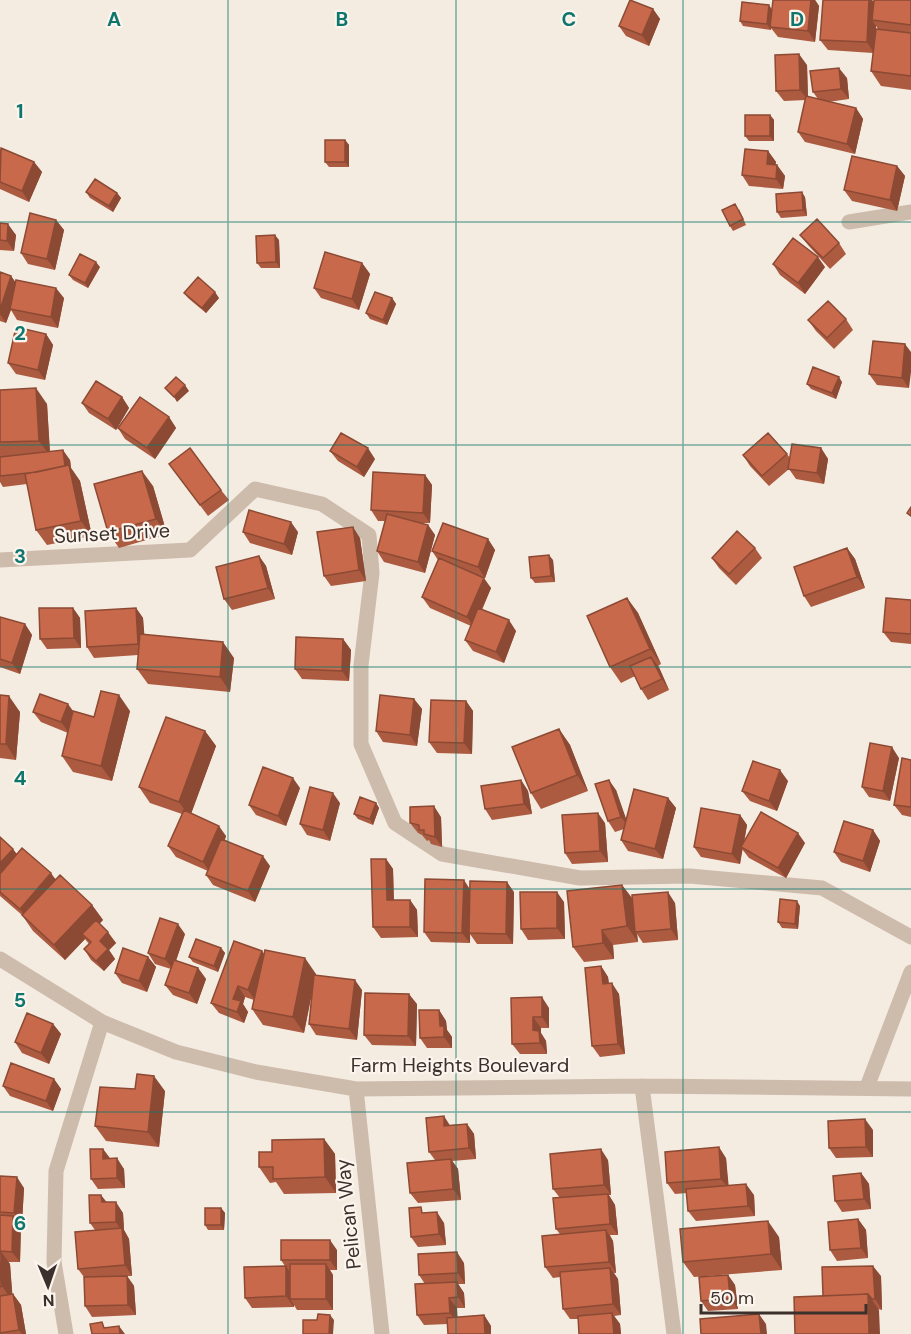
<svg xmlns="http://www.w3.org/2000/svg" width="911" height="1334" font-family="'DM Sans',sans-serif">
  <style>
    .lines { fill: none; stroke-linecap: round; stroke-linejoin: round }
    .street { stroke: #cdbbac; stroke-width: 15 }
    .wall { fill: #ac5a40; fill-rule: evenodd }
    .shaded-wall { fill: #8c4a34 }
    .building { fill: #c8694b; stroke: #8c4a34; stroke-width: 1.5 }
    .grid { fill: none; stroke: #0f766e; stroke-width: 1.5; stroke-opacity: 0.55 }
    .labels { text-anchor: middle; dominant-baseline: central; stroke-width: 4.5; stroke-linejoin: round; paint-order: stroke }
    .street-label { font-size: 20px; fill: #3b302b; stroke: #fbf5ee }
    .grid-label { font-size: 20px; text-anchor: middle; font-weight: bold; fill: #0f766e; stroke: #fbf5ee; stroke-width: 4.5; stroke-linejoin: round; paint-order: stroke }
  </style>
  <rect width="100%" height="100%" fill="#f4ebe1"/>
  <g class="lines">
    <path class="street" d="M 849,222 L 911,212
      M 0,560 L 190,550 L 255,489 L 322,504 L 369,535 L 372,573 L 361,665 L 361,744 L 395,823 L 442,854 L 580,878 L 690,876 L 822,888 L 911,937
      M 0,959 L 102,1022 L 176,1052 L 256,1072 L 356,1089 L 642,1086 L 911,1089
      M 642,1086 L 674,1334
      M 867,1087 L 911,972
      M 356,1089 L 382,1334
      M 66,1334 L 54,1262 L 56,1171 L 102,1022"/>
  </g>
  <path class="wall" d="M 773,0 L 815,0 L 819,6 L 815,42 L 778,37 L 771,28 L 771,30 L 743,26 L 740,21 L 772,9 Z
    M 823,0 L 872,0 L 874,3 L 911,0 L 911,90 L 881,86 L 871,71 L 873,53 L 828,50 L 820,40 ZM 876,26 L 878,29 L 875,36 Z
    M 653,9 L 660,19 L 649,46 L 626,36 L 619,26 Z
    M 807,65 L 808,97 L 818,99 L 813,92 L 847,78 L 849,99 L 828,102 L 856,108 L 863,119 L 855,154 L 805,142 L 798,132 L 806,100 L 784,101 L 776,91 Z
    M 770,115 L 774,120 L 774,141 L 749,141 L 745,136 Z
    M 345,140 L 349,145 L 349,167 L 329,167 L 325,162 Z
    M 0,149 L 34,162 L 42,172 L 29,202 L 0,189 Z
    M 768,151 L 776,162 L 775,165 L 777,165 L 785,176 L 783,189 L 749,186 L 742,175 Z
    M 897,166 L 905,176 L 897,211 L 852,201 L 844,190 Z
    M 86,192 L 117,193 L 121,198 L 113,212 L 90,198 Z
    M 805,197 L 807,216 L 781,218 L 777,212 Z
    M 739,209 L 746,225 L 733,231 L 730,226 Z
    M 56,220 L 64,230 L 55,270 L 28,264 L 21,253 Z
    M 0,223 L 16,235 L 14,251 L 0,250 Z
    M 800,235 L 839,243 L 846,254 L 830,269 L 808,245 Z
    M 279,240 L 280,268 L 261,268 L 257,263 Z
    M 362,263 L 370,274 L 359,310 L 321,298 L 314,288 Z
    M 773,264 L 825,267 L 805,294 L 780,275 Z
    M 100,267 L 88,288 L 73,280 L 69,275 Z
    M 0,272 L 11,276 L 15,282 L 64,298 L 58,328 L 17,320 L 11,310 L 6,323 L 0,321 Z
    M 184,293 L 219,298 L 206,313 L 188,298 Z
    M 392,298 L 396,304 L 387,325 L 370,319 L 366,313 Z
    M 846,319 L 853,330 L 834,349 L 816,331 L 808,320 Z
    M 46,334 L 53,345 L 45,380 L 16,374 L 8,363 Z
    M 905,344 L 909,388 L 877,385 L 869,374 Z
    M 842,382 L 836,399 L 811,389 L 807,384 Z
    M 0,390 L 47,404 L 50,451 L 70,460 L 71,468 L 80,481 L 92,536 L 47,545 L 36,530 L 27,484 L 3,487 L 0,482 Z
    M 122,397 L 129,408 L 116,430 L 89,413 L 82,403 Z
    M 169,417 L 176,428 L 155,459 L 125,439 L 118,428 Z
    M 821,448 L 828,459 L 824,484 L 796,479 L 789,469 L 769,486 L 750,466 L 743,455 L 787,454 L 790,458 Z
    M 330,451 L 375,459 L 364,477 L 338,461 Z
    M 169,464 L 221,490 L 229,500 L 208,516 Z
    M 425,475 L 432,485 L 430,523 L 421,523 L 428,525 L 435,535 L 425,573 L 384,562 L 377,551 L 385,521 L 378,521 L 371,510 Z
    M 153,486 L 167,534 L 119,548 L 108,532 Z
    M 243,532 L 298,532 L 292,555 L 250,543 Z
    M 360,538 L 366,581 L 331,586 L 324,576 Z
    M 488,539 L 495,550 L 485,578 L 478,575 L 491,588 L 482,610 L 516,631 L 504,663 L 473,651 L 465,640 L 471,626 L 430,608 L 422,597 L 438,560 L 432,551 Z
    M 755,548 L 762,558 L 736,585 L 719,568 L 712,558 Z
    M 847,548 L 855,559 L 865,588 L 811,607 L 804,596 Z
    M 259,556 L 266,566 L 275,599 L 232,610 L 224,599 Z
    M 553,560 L 555,582 L 535,583 L 531,578 Z
    M 627,598 L 638,613 L 661,664 L 658,666 L 669,690 L 648,700 L 641,689 L 635,676 L 621,683 L 610,667 Z
    M 911,600 L 911,644 L 891,642 L 883,632 Z
    M 73,608 L 80,618 L 81,648 L 47,649 L 40,639 Z
    M 136,608 L 143,618 L 144,635 L 234,658 L 230,692 L 148,684 L 137,669 L 138,655 L 94,658 L 87,647 Z
    M 0,617 L 25,624 L 32,635 L 20,674 L 0,667 Z
    M 343,639 L 351,650 L 349,681 L 302,679 L 295,669 Z
    M 0,695 L 20,712 L 16,760 L 0,758 Z
    M 414,699 L 422,709 L 417,746 L 383,742 L 376,731 Z
    M 466,701 L 473,711 L 472,754 L 437,753 L 429,742 Z
    M 74,711 L 94,717 L 130,711 L 112,781 L 73,772 L 62,756 L 68,733 L 41,722 L 33,712 Z
    M 559,729 L 570,745 L 588,791 L 541,809 L 531,793 Z
    M 205,731 L 216,746 L 191,813 L 226,836 L 225,840 L 270,866 L 255,902 L 213,885 L 206,875 L 208,871 L 176,857 L 168,846 L 182,814 L 150,803 L 139,787 Z
    M 899,758 L 890,801 L 869,797 L 862,787 Z
    M 911,760 L 911,817 L 902,815 L 894,805 Z
    M 521,780 L 528,791 L 532,814 L 492,820 L 485,809 Z
    M 788,781 L 777,811 L 750,801 L 742,791 Z
    M 300,788 L 286,826 L 256,815 L 249,805 Z
    M 616,790 L 626,820 L 668,798 L 676,808 L 663,859 L 628,851 L 621,840 L 624,829 L 615,832 L 608,821 Z
    M 340,803 L 330,841 L 307,835 L 300,824 Z
    M 376,803 L 379,808 L 373,825 L 358,819 L 354,814 Z
    M 740,815 L 747,825 L 744,843 L 805,843 L 786,878 L 749,858 L 742,849 L 740,864 L 701,857 L 694,847 Z
    M 441,817 L 442,847 L 431,844 L 429,840 L 427,841 L 422,835 L 418,833 L 410,823 Z
    M 605,823 L 608,862 L 572,864 L 565,853 Z
    M 873,830 L 880,841 L 870,872 L 841,862 L 834,852 Z
    M 0,837 L 17,854 L 56,879 L 92,905 L 103,920 L 99,924 L 116,943 L 109,950 L 115,959 L 104,971 L 91,960 L 84,949 L 89,944 L 85,939 L 65,960 L 33,931 L 22,915 L 0,896 Z
    M 386,859 L 393,869 L 394,900 L 410,900 L 417,910 L 418,937 L 381,938 L 373,927 Z
    M 622,885 L 633,899 L 675,903 L 678,940 L 643,943 L 637,934 L 638,942 L 613,945 L 614,959 L 584,962 L 573,947 Z
    M 470,890 L 514,892 L 513,944 L 477,944 L 470,934 L 470,943 L 431,942 L 424,932 Z
    M 564,902 L 565,939 L 528,940 L 521,929 Z
    M 800,906 L 798,929 L 782,928 L 778,922 Z
    M 185,934 L 176,961 L 198,968 L 206,979 L 197,1004 L 173,995 L 165,985 L 171,969 L 155,964 L 148,953 Z
    M 221,948 L 225,953 L 218,972 L 193,962 L 189,957 Z
    M 262,951 L 264,954 L 316,974 L 316,975 L 362,990 L 357,1040 L 316,1035 L 309,1024 L 312,990 L 304,1033 L 263,1025 L 252,1009 L 254,1000 L 245,997 L 243,1004 L 248,1012 L 244,1023 L 219,1013 L 211,1003 Z
    M 148,957 L 156,967 L 147,992 L 122,983 L 115,973 Z
    M 601,966 L 608,977 L 609,983 L 619,994 L 625,1054 L 600,1057 L 592,1046 Z
    M 511,998 L 549,1008 L 549,1028 L 541,1028 L 541,1033 L 546,1041 L 547,1054 L 520,1054 L 512,1044 Z
    M 417,1004 L 416,1046 L 372,1045 L 364,1035 Z
    M 439,1010 L 446,1021 L 447,1030 L 452,1037 L 452,1048 L 427,1048 L 420,1038 Z
    M 53,1024 L 61,1034 L 49,1064 L 22,1053 L 15,1042 Z
    M 54,1079 L 61,1089 L 53,1111 L 10,1096 L 3,1086 Z
    M 135,1089 L 165,1091 L 159,1147 L 106,1141 L 95,1126 Z
    M 467,1124 L 474,1134 L 476,1159 L 452,1161 L 458,1169 L 461,1200 L 418,1203 L 410,1193 L 435,1160 L 429,1152 L 450,1125 Z
    M 873,1130 L 873,1157 L 836,1158 L 829,1148 Z
    M 324,1139 L 335,1154 L 336,1193 L 284,1194 L 276,1182 L 270,1183 L 259,1167 L 272,1152 Z
    M 103,1149 L 110,1158 L 124,1169 L 125,1188 L 98,1189 L 91,1179 Z
    M 726,1158 L 728,1186 L 754,1195 L 755,1216 L 696,1221 L 688,1211 L 687,1193 L 675,1194 L 667,1183 Z
    M 608,1160 L 611,1195 L 609,1195 L 615,1205 L 618,1235 L 610,1235 L 613,1241 L 616,1273 L 614,1273 L 618,1279 L 621,1315 L 614,1316 L 620,1324 L 621,1334 L 579,1334 L 578,1319 L 570,1319 L 563,1309 L 560,1277 L 553,1278 L 545,1267 L 560,1234 L 556,1229 L 560,1198 L 553,1189 Z
    M 861,1173 L 869,1184 L 871,1209 L 842,1212 L 835,1201 Z
    M 0,1176 L 24,1188 L 22,1223 L 18,1223 L 21,1226 L 20,1262 L 8,1262 L 10,1264 L 12,1294 L 13,1294 L 21,1305 L 26,1334 L 0,1334 Z
    M 107,1202 L 123,1213 L 124,1230 L 129,1239 L 132,1276 L 127,1276 L 134,1286 L 136,1315 L 92,1317 L 85,1306 L 84,1277 L 78,1269 L 95,1230 L 90,1223 Z
    M 221,1208 L 225,1213 L 224,1230 L 208,1230 L 205,1225 Z
    M 426,1213 L 444,1223 L 446,1245 L 418,1247 L 411,1237 Z
    M 858,1219 L 866,1230 L 868,1258 L 837,1261 L 830,1250 Z
    M 779,1237 L 782,1270 L 694,1277 L 683,1262 Z
    M 337,1250 L 337,1270 L 330,1270 L 333,1275 L 333,1310 L 297,1310 L 294,1305 L 294,1307 L 252,1308 L 245,1298 L 285,1266 L 281,1260 Z
    M 464,1263 L 465,1284 L 458,1284 L 464,1293 L 465,1308 L 457,1308 L 457,1317 L 484,1315 L 491,1326 L 448,1324 L 424,1325 L 417,1315 L 425,1284 L 419,1275 Z
    M 728,1275 L 735,1285 L 738,1309 L 708,1311 L 701,1301 Z
    M 881,1276 L 882,1310 L 823,1296 Z"/>
  <path class="shaded-wall" d="M 811,0 L 815,0 L 819,6 L 815,42 L 808,31 Z
    M 869,0 L 872,0 L 877,7 L 872,20 L 876,26 L 874,53 L 867,42 Z
    M 769,5 L 773,11 L 771,30 L 767,24 Z
    M 653,9 L 660,19 L 649,46 L 642,35 Z
    M 799,54 L 807,65 L 808,100 L 800,90 Z
    M 839,68 L 847,78 L 849,99 L 841,89 Z
    M 856,108 L 863,119 L 855,154 L 847,144 Z
    M 770,115 L 774,120 L 774,141 L 770,136 Z
    M 345,140 L 349,145 L 349,167 L 345,162 Z
    M 768,151 L 776,162 L 774,175 L 767,164 Z
    M 34,162 L 42,172 L 29,202 L 22,191 Z
    M 777,165 L 785,176 L 783,189 L 776,179 Z
    M 897,166 L 905,176 L 897,211 L 890,200 Z
    M 802,192 L 805,197 L 807,216 L 803,210 Z
    M 117,193 L 121,198 L 113,212 L 109,206 Z
    M 56,220 L 64,230 L 55,270 L 47,259 Z
    M 8,224 L 16,235 L 14,251 L 7,241 Z
    M 275,235 L 279,240 L 280,268 L 276,262 Z
    M 818,257 L 825,267 L 805,294 L 798,283 Z
    M 96,262 L 100,267 L 88,288 L 85,283 Z
    M 362,263 L 370,274 L 359,310 L 352,299 Z
    M 11,276 L 19,287 L 6,323 L 0,314 L 0,310 Z
    M 56,288 L 64,298 L 58,328 L 51,317 Z
    M 215,292 L 219,298 L 206,313 L 202,308 Z
    M 392,298 L 396,304 L 387,325 L 383,320 Z
    M 46,334 L 53,345 L 45,380 L 38,370 Z
    M 905,344 L 911,352 L 911,372 L 909,388 L 902,378 Z
    M 839,377 L 842,382 L 836,399 L 832,393 Z
    M 185,385 L 189,391 L 177,402 L 174,397 Z
    M 36,388 L 47,404 L 50,456 L 39,441 Z
    M 122,397 L 129,408 L 116,430 L 108,419 Z
    M 169,417 L 176,428 L 155,459 L 147,448 Z
    M 368,448 L 375,459 L 364,477 L 357,467 Z
    M 821,448 L 828,459 L 824,484 L 817,473 Z
    M 63,450 L 70,460 L 71,468 L 80,481 L 92,536 L 81,521 L 65,468 Z
    M 142,471 L 153,486 L 167,534 L 156,519 Z
    M 425,475 L 432,485 L 430,523 L 423,513 Z
    M 291,522 L 298,532 L 292,555 L 284,544 Z
    M 428,525 L 435,535 L 425,573 L 418,562 Z
    M 353,527 L 360,538 L 366,581 L 359,570 Z
    M 488,539 L 495,550 L 485,578 L 478,567 Z
    M 847,548 L 855,559 L 865,588 L 857,577 Z
    M 549,555 L 553,560 L 555,582 L 551,576 Z
    M 259,556 L 266,566 L 275,599 L 268,588 Z
    M 484,578 L 491,588 L 474,627 L 467,617 Z
    M 627,598 L 638,613 L 661,664 L 650,649 Z
    M 73,608 L 80,618 L 81,648 L 74,638 Z
    M 136,608 L 143,618 L 146,654 L 138,644 Z
    M 509,620 L 516,631 L 504,663 L 496,652 Z
    M 25,624 L 32,635 L 20,674 L 12,663 Z
    M 343,639 L 351,650 L 349,681 L 342,671 Z
    M 223,642 L 234,658 L 230,692 L 220,677 Z
    M 651,657 L 659,667 L 669,690 L 662,679 Z
    M 119,695 L 130,711 L 112,781 L 101,766 Z
    M 9,696 L 20,712 L 16,760 L 6,744 Z
    M 414,699 L 422,709 L 417,746 L 410,735 Z
    M 466,701 L 473,711 L 472,754 L 464,743 Z
    M 68,704 L 76,715 L 69,733 L 61,722 Z
    M 559,729 L 570,745 L 588,791 L 577,775 Z
    M 205,731 L 216,746 L 190,817 L 179,802 Z
    M 892,747 L 899,758 L 890,801 L 883,791 Z
    M 780,770 L 788,781 L 777,811 L 769,801 Z
    M 293,778 L 300,788 L 286,826 L 278,816 Z
    M 521,780 L 528,791 L 532,814 L 524,804 Z
    M 609,780 L 616,790 L 629,827 L 621,817 Z
    M 333,793 L 340,803 L 330,841 L 323,830 Z
    M 668,798 L 676,808 L 663,859 L 655,849 Z
    M 376,803 L 379,808 L 373,825 L 370,819 Z
    M 434,806 L 441,817 L 442,847 L 435,837 Z
    M 598,813 L 605,823 L 608,862 L 600,851 Z
    M 740,815 L 747,825 L 740,864 L 732,854 Z
    M 219,826 L 226,836 L 210,872 L 203,862 Z
    M 873,830 L 880,841 L 870,872 L 863,861 Z
    M 798,833 L 805,843 L 786,878 L 778,868 Z
    M 13,849 L 21,860 L 0,882 L 0,863 Z
    M 263,856 L 270,866 L 255,902 L 248,891 Z
    M 386,859 L 393,869 L 394,911 L 387,900 Z
    M 51,873 L 58,883 L 27,919 L 20,909 Z
    M 464,880 L 471,891 L 470,943 L 462,933 Z
    M 507,882 L 514,892 L 513,944 L 506,934 Z
    M 622,885 L 633,900 L 635,932 L 637,934 L 638,942 L 627,926 Z
    M 557,892 L 564,902 L 565,939 L 557,928 Z
    M 668,892 L 675,903 L 678,940 L 671,929 Z
    M 410,900 L 417,910 L 418,937 L 410,927 Z
    M 797,901 L 800,906 L 798,929 L 795,924 Z
    M 92,905 L 103,920 L 86,938 L 82,934 L 85,939 L 65,960 L 54,945 Z
    M 178,924 L 185,934 L 173,969 L 165,959 Z
    M 602,930 L 613,945 L 614,959 L 603,943 Z
    M 108,932 L 116,943 L 109,950 L 115,959 L 104,971 L 96,961 L 100,941 Z
    M 221,948 L 225,953 L 218,972 L 214,966 Z
    M 262,951 L 269,962 L 255,1000 L 248,990 Z
    M 148,957 L 156,967 L 147,992 L 139,981 Z
    M 305,958 L 316,974 L 304,1033 L 293,1017 Z
    M 601,966 L 608,977 L 610,995 L 603,984 Z
    M 198,968 L 206,979 L 197,1004 L 189,993 Z
    M 355,980 L 362,990 L 357,1040 L 349,1029 Z
    M 612,983 L 619,994 L 625,1054 L 618,1044 Z
    M 238,986 L 245,997 L 243,1004 L 248,1012 L 244,1023 L 237,1012 L 233,999 Z
    M 409,994 L 417,1004 L 416,1046 L 408,1036 Z
    M 542,997 L 549,1008 L 549,1028 L 542,1017 Z
    M 439,1010 L 446,1021 L 447,1030 L 452,1037 L 452,1048 L 444,1037 L 440,1026 Z
    M 533,1017 L 541,1028 L 541,1033 L 546,1041 L 547,1054 L 540,1043 L 533,1030 Z
    M 53,1024 L 61,1034 L 49,1064 L 41,1053 Z
    M 154,1076 L 165,1091 L 159,1147 L 148,1132 Z
    M 54,1079 L 61,1089 L 53,1111 L 46,1101 Z
    M 444,1116 L 451,1127 L 444,1126 Z
    M 865,1119 L 873,1130 L 873,1157 L 866,1147 Z
    M 467,1124 L 474,1134 L 476,1159 L 469,1148 Z
    M 324,1139 L 335,1154 L 336,1193 L 325,1177 Z
    M 719,1147 L 726,1158 L 729,1189 L 721,1179 Z
    M 103,1149 L 110,1159 L 103,1159 Z
    M 601,1149 L 608,1160 L 611,1195 L 604,1185 Z
    M 117,1158 L 124,1169 L 125,1188 L 117,1178 Z
    M 451,1159 L 458,1169 L 461,1200 L 453,1189 Z
    M 861,1173 L 869,1184 L 871,1209 L 864,1199 Z
    M 17,1177 L 24,1188 L 22,1223 L 14,1213 Z
    M 746,1184 L 754,1195 L 755,1216 L 748,1206 Z
    M 608,1194 L 615,1205 L 618,1235 L 610,1224 Z
    M 101,1195 L 109,1205 L 102,1202 Z
    M 116,1202 L 123,1213 L 124,1230 L 129,1239 L 132,1276 L 125,1265 L 122,1231 L 116,1222 Z
    M 221,1208 L 225,1213 L 224,1230 L 221,1225 Z
    M 437,1212 L 444,1223 L 446,1245 L 439,1234 Z
    M 13,1216 L 21,1226 L 20,1262 L 12,1252 Z
    M 858,1219 L 866,1230 L 868,1258 L 861,1248 Z
    M 768,1221 L 779,1237 L 782,1270 L 771,1254 Z
    M 606,1230 L 613,1241 L 616,1273 L 609,1262 Z
    M 330,1240 L 337,1250 L 337,1270 L 330,1260 Z
    M 0,1250 L 10,1264 L 13,1302 L 2,1286 Z
    M 457,1252 L 464,1263 L 465,1284 L 458,1273 Z
    M 326,1264 L 333,1275 L 333,1310 L 326,1299 Z
    M 286,1266 L 293,1277 L 290,1299 L 294,1305 L 294,1307 L 286,1296 Z
    M 873,1266 L 881,1276 L 882,1310 L 875,1299 Z
    M 610,1268 L 618,1279 L 621,1315 L 613,1304 Z
    M 728,1275 L 735,1285 L 738,1309 L 730,1298 Z
    M 127,1276 L 134,1286 L 136,1315 L 128,1305 Z
    M 457,1282 L 464,1293 L 465,1308 L 458,1297 Z
    M 13,1294 L 21,1305 L 26,1334 L 22,1334 L 19,1330 Z
    M 868,1294 L 879,1310 L 880,1334 L 869,1334 Z
    M 449,1298 L 457,1308 L 458,1324 L 450,1313 Z
    M 612,1313 L 620,1324 L 621,1334 L 614,1334 Z
    M 759,1314 L 766,1324 L 767,1334 L 761,1334 Z
    M 330,1315 L 334,1320 L 333,1334 L 329,1334 Z
    M 484,1315 L 491,1326 L 491,1334 L 485,1334 Z
    M 119,1326 L 125,1334 L 120,1334 Z"/>
  <path class="building" d="M 630,0 L 653,9 L 642,35 L 619,26 Z
    M 773,0 L 811,0 L 808,31 L 770,27 Z
    M 823,0 L 869,0 L 867,42 L 820,40 Z
    M 874,0 L 911,0 L 911,25 L 872,20 Z
    M 742,2 L 769,5 L 767,24 L 740,21 Z
    M 876,29 L 911,33 L 911,76 L 871,71 Z
    M 799,54 L 800,90 L 776,91 L 775,55 Z
    M 839,68 L 841,89 L 813,92 L 810,71 Z
    M 806,96 L 856,108 L 847,144 L 798,132 Z
    M 745,115 L 770,115 L 770,136 L 745,136 Z
    M 325,140 L 345,140 L 345,162 L 325,162 Z
    M 1,148 L 34,162 L 22,191 L 0,182 Z
    M 745,149 L 768,151 L 767,164 L 777,165 L 776,179 L 742,175 Z
    M 852,156 L 897,166 L 890,200 L 844,190 Z
    M 95,179 L 117,193 L 109,206 L 86,192 Z
    M 802,192 L 803,210 L 777,212 L 776,194 Z
    M 735,204 L 743,219 L 730,226 L 722,210 Z
    M 30,213 L 56,220 L 47,259 L 21,253 Z
    M 817,219 L 839,243 L 823,258 L 800,235 Z
    M 0,223 L 8,224 L 7,241 L 0,240 Z
    M 275,235 L 276,262 L 257,263 L 256,236 Z
    M 793,238 L 818,257 L 798,283 L 773,264 Z
    M 325,252 L 362,263 L 352,299 L 314,288 Z
    M 80,254 L 96,262 L 85,283 L 69,275 Z
    M 0,272 L 11,276 L 0,310 Z
    M 198,277 L 215,292 L 202,308 L 184,293 Z
    M 16,280 L 56,288 L 51,317 L 10,309 Z
    M 375,292 L 392,298 L 383,320 L 366,313 Z
    M 828,301 L 846,319 L 827,338 L 808,320 Z
    M 16,327 L 46,334 L 38,370 L 8,363 Z
    M 873,341 L 905,344 L 902,378 L 869,374 Z
    M 813,367 L 839,377 L 832,393 L 807,384 Z
    M 176,377 L 185,385 L 174,397 L 165,388 Z
    M 96,381 L 122,397 L 108,419 L 82,403 Z
    M 36,388 L 39,441 L 0,442 L 0,390 Z
    M 140,397 L 169,417 L 147,448 L 118,428 Z
    M 341,433 L 368,448 L 357,467 L 330,451 Z
    M 768,433 L 787,454 L 762,476 L 743,455 Z
    M 792,444 L 821,448 L 817,473 L 788,469 Z
    M 190,448 L 221,490 L 200,505 L 169,464 Z
    M 63,450 L 65,466 L 37,472 L 0,476 L 0,457 Z
    M 69,465 L 81,521 L 36,530 L 25,474 Z
    M 142,471 L 156,519 L 108,532 L 94,484 Z
    M 373,472 L 425,475 L 423,513 L 371,510 Z
    M 911,507 L 911,516 L 907,513 Z
    M 249,510 L 291,522 L 284,544 L 243,532 Z
    M 387,514 L 428,525 L 418,562 L 377,551 Z
    M 443,523 L 488,539 L 478,567 L 432,551 Z
    M 353,527 L 359,570 L 324,576 L 317,532 Z
    M 737,531 L 755,548 L 729,574 L 712,558 Z
    M 847,548 L 857,577 L 804,596 L 794,567 Z
    M 549,555 L 551,576 L 531,578 L 529,557 Z
    M 259,556 L 268,588 L 224,599 L 216,567 Z
    M 439,558 L 484,578 L 467,617 L 422,597 Z
    M 627,598 L 650,649 L 610,667 L 587,616 Z
    M 886,598 L 911,600 L 911,634 L 883,632 Z
    M 39,608 L 73,608 L 74,638 L 40,639 Z
    M 136,608 L 138,644 L 87,647 L 85,611 Z
    M 478,608 L 509,620 L 496,652 L 465,640 Z
    M 0,617 L 25,624 L 12,663 L 0,659 Z
    M 140,634 L 223,642 L 220,677 L 137,669 Z
    M 296,637 L 343,639 L 342,671 L 295,669 Z
    M 651,657 L 662,679 L 641,689 L 630,666 Z
    M 101,691 L 119,695 L 101,766 L 62,756 L 73,711 L 94,717 Z
    M 40,694 L 68,704 L 61,722 L 33,712 Z
    M 0,695 L 9,696 L 6,744 L 0,744 Z
    M 380,695 L 414,699 L 410,735 L 376,731 Z
    M 431,700 L 466,701 L 464,743 L 429,742 Z
    M 166,717 L 205,731 L 179,802 L 139,787 Z
    M 559,729 L 577,775 L 531,793 L 512,747 Z
    M 870,743 L 892,747 L 883,791 L 862,787 Z
    M 902,758 L 911,760 L 911,807 L 894,805 Z
    M 753,761 L 780,770 L 769,801 L 742,791 Z
    M 263,767 L 293,778 L 278,816 L 249,805 Z
    M 521,780 L 524,804 L 485,809 L 481,786 Z
    M 609,780 L 621,817 L 608,821 L 595,784 Z
    M 310,787 L 333,793 L 323,830 L 300,824 Z
    M 634,789 L 668,798 L 655,849 L 621,840 Z
    M 360,797 L 376,803 L 370,819 L 354,814 Z
    M 434,806 L 435,837 L 424,834 L 424,830 L 419,830 L 419,825 L 410,823 L 410,807 Z
    M 701,808 L 740,815 L 732,854 L 694,847 Z
    M 184,810 L 219,826 L 203,862 L 168,846 Z
    M 761,812 L 798,833 L 778,868 L 741,847 Z
    M 598,813 L 600,851 L 565,853 L 562,815 Z
    M 844,821 L 873,830 L 863,861 L 834,852 Z
    M 0,837 L 13,849 L 0,863 Z
    M 221,839 L 263,856 L 248,891 L 206,875 Z
    M 22,848 L 51,873 L 20,909 L 0,892 L 0,874 Z
    M 371,859 L 386,859 L 387,900 L 410,900 L 410,927 L 373,927 Z
    M 60,875 L 92,905 L 54,945 L 22,915 Z
    M 425,879 L 464,880 L 462,933 L 424,932 Z
    M 470,881 L 507,882 L 506,934 L 469,933 Z
    M 622,885 L 627,926 L 602,930 L 603,943 L 573,947 L 567,891 Z
    M 520,892 L 557,892 L 557,928 L 521,929 Z
    M 668,892 L 671,929 L 635,932 L 632,895 Z
    M 780,899 L 797,901 L 795,924 L 778,922 Z
    M 160,918 L 178,924 L 165,959 L 148,953 Z
    M 96,920 L 108,932 L 100,941 L 108,949 L 96,961 L 84,949 L 91,942 L 82,934 Z
    M 196,939 L 221,948 L 214,966 L 189,957 Z
    M 234,941 L 262,951 L 248,990 L 238,986 L 233,999 L 241,1001 L 237,1012 L 211,1003 Z
    M 123,948 L 148,957 L 139,981 L 115,973 Z
    M 265,950 L 305,958 L 293,1017 L 252,1009 Z
    M 174,960 L 198,968 L 189,993 L 165,985 Z
    M 601,966 L 603,984 L 612,983 L 618,1044 L 592,1046 L 585,968 Z
    M 314,975 L 355,980 L 349,1029 L 309,1024 Z
    M 365,993 L 409,994 L 408,1036 L 364,1035 Z
    M 542,997 L 542,1017 L 533,1017 L 533,1030 L 539,1031 L 540,1043 L 512,1044 L 511,998 Z
    M 419,1010 L 439,1010 L 440,1026 L 444,1026 L 444,1037 L 420,1038 Z
    M 27,1013 L 53,1024 L 41,1053 L 15,1042 Z
    M 11,1063 L 54,1079 L 46,1101 L 3,1086 Z
    M 137,1074 L 154,1076 L 148,1132 L 95,1126 L 100,1087 L 135,1089 Z
    M 444,1116 L 444,1126 L 467,1124 L 469,1148 L 429,1152 L 426,1118 Z
    M 865,1119 L 866,1147 L 829,1148 L 828,1121 Z
    M 324,1139 L 325,1177 L 273,1179 L 273,1167 L 259,1167 L 259,1152 L 272,1152 L 272,1140 Z
    M 719,1147 L 721,1179 L 667,1183 L 665,1152 Z
    M 90,1149 L 103,1149 L 103,1159 L 117,1158 L 117,1178 L 91,1179 Z
    M 601,1149 L 604,1185 L 553,1189 L 550,1154 Z
    M 451,1159 L 453,1189 L 410,1193 L 407,1163 Z
    M 861,1173 L 864,1199 L 835,1201 L 833,1176 Z
    M 0,1176 L 17,1177 L 14,1213 L 0,1212 Z
    M 746,1184 L 748,1206 L 688,1211 L 686,1189 Z
    M 608,1194 L 610,1224 L 556,1229 L 553,1198 Z
    M 89,1195 L 101,1195 L 102,1202 L 116,1202 L 116,1222 L 90,1223 Z
    M 421,1207 L 422,1213 L 437,1212 L 439,1234 L 411,1237 L 409,1208 Z
    M 205,1208 L 221,1208 L 221,1225 L 205,1225 Z
    M 0,1215 L 13,1216 L 12,1252 L 1,1251 L 0,1250 Z
    M 858,1219 L 861,1248 L 830,1250 L 828,1222 Z
    M 768,1221 L 771,1254 L 683,1262 L 680,1229 Z
    M 122,1228 L 125,1265 L 78,1269 L 75,1232 Z
    M 606,1230 L 609,1262 L 545,1267 L 542,1236 Z
    M 281,1240 L 330,1240 L 330,1260 L 281,1260 Z
    M 457,1252 L 458,1273 L 419,1275 L 418,1254 Z
    M 0,1261 L 2,1286 L 0,1287 Z
    M 290,1264 L 326,1264 L 326,1299 L 290,1299 Z
    M 286,1266 L 286,1296 L 245,1298 L 244,1267 Z
    M 873,1266 L 875,1299 L 872,1299 L 868,1294 L 823,1296 L 822,1267 Z
    M 610,1268 L 613,1304 L 563,1309 L 560,1272 Z
    M 728,1275 L 730,1298 L 701,1301 L 699,1277 Z
    M 127,1276 L 128,1305 L 85,1306 L 84,1277 Z
    M 457,1282 L 458,1297 L 449,1298 L 450,1313 L 417,1315 L 415,1284 Z
    M 13,1294 L 19,1330 L 0,1333 L 0,1296 Z
    M 868,1294 L 869,1334 L 795,1334 L 794,1297 Z
    M 612,1313 L 614,1334 L 579,1334 L 578,1316 Z
    M 318,1314 L 330,1315 L 329,1334 L 303,1334 L 303,1320 L 317,1320 Z
    M 759,1314 L 761,1334 L 701,1334 L 700,1319 Z
    M 484,1315 L 485,1334 L 448,1334 L 447,1318 Z
    M 102,1322 L 104,1328 L 119,1326 L 120,1334 L 92,1334 L 90,1324 Z"/>
  <path class="grid" d="M 228,0 L 228,1334M 456,0 L 456,1334M 683,0 L 683,1334M 0,222 L 911,222M 0,445 L 911,445M 0,667 L 911,667M 0,889 L 911,889M 0,1112 L 911,1112"/>
  <g class="labels">
    <g class="street-label">
      <text transform="translate(112 533) rotate(-3)">Sunset Drive</text>
      <text x="460" y="1065">Farm Heights Boulevard</text>
      <text transform="translate(348 1214) rotate(-96)">Pelican Way</text>
    </g>
  </g>
  <g class="grid-label">
    <text x="114" y="26">A</text>
    <text x="342" y="26">B</text>
    <text x="569" y="26">C</text>
    <text x="797" y="26">D</text>
    <text x="20" y="118">1</text>
    <text x="20" y="340">2</text>
    <text x="20" y="563">3</text>
    <text x="20" y="785">4</text>
    <text x="20" y="1007">5</text>
    <text x="20" y="1230">6</text>
  </g>
  <g transform="translate(48 1286) rotate(178)" stroke="#fbf5ee" stroke-width="4.5" paint-order="stroke">
  <path d="M0-4.5L10 22L0 15L-10 22Z" fill="#3b302b"/>
  <text y="-9" font-size="16" font-weight="bold" text-anchor="middle" fill="#3b302b">N</text>
  </g>
  <path d="M701 1304v9h165v-9" fill="none" stroke="#3b302b" stroke-width="3"/>
  <text x="710" y="1304" font-size="18" fill="#3b302b" stroke="#fbf5ee" stroke-width="4.5" paint-order="stroke">50 m</text>
</svg>
